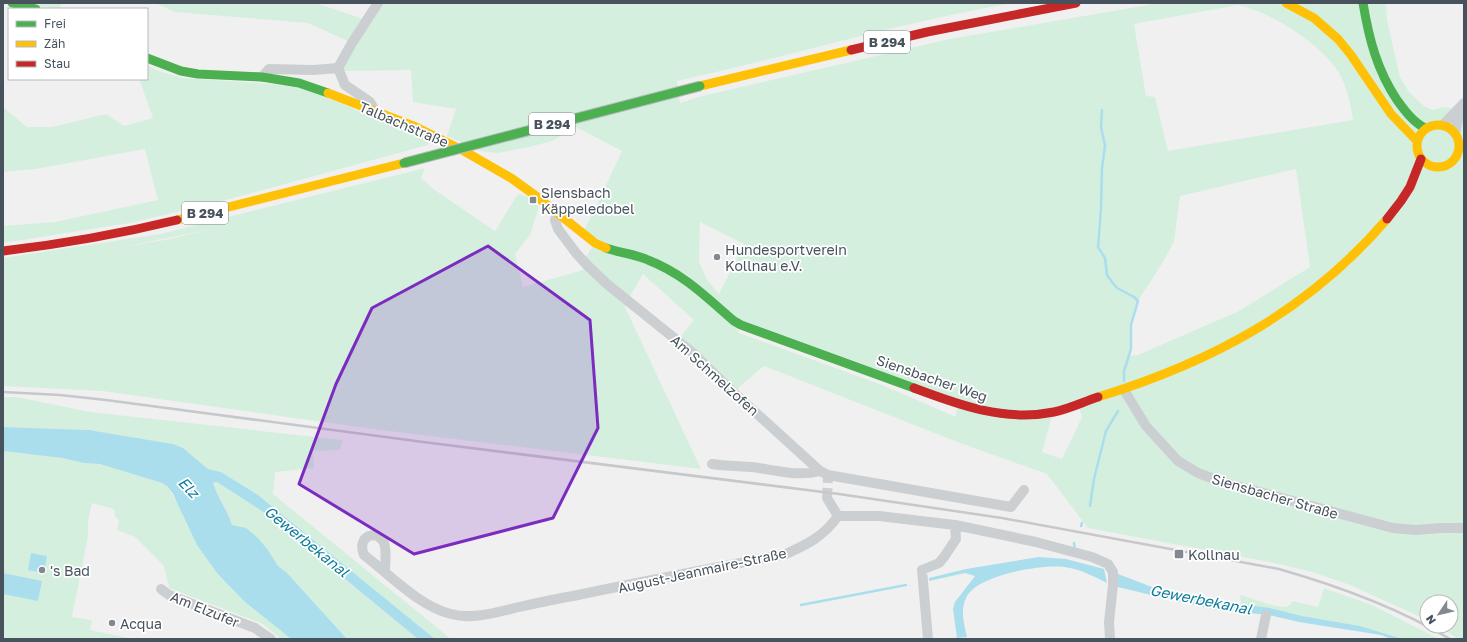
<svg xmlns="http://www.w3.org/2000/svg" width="1467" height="642" font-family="'Golos Text',sans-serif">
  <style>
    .green { fill: #d5efdf; fill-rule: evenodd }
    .water { fill: #aadeed }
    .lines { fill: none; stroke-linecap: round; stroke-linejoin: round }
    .stream { stroke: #aadeed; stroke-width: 2.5 }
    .street-tunnel { stroke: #cfd0d3; stroke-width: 10; stroke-dasharray: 10 5; stroke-linecap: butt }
    .street { stroke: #cccfd1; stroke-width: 10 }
    .fast { stroke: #4caf50; stroke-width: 9 }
    .slow { stroke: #ffc107; stroke-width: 9 }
    .jam { stroke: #c62828; stroke-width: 9 }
    .rail { stroke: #c6c8ca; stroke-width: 2.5 }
    .fast-bridge-casing { stroke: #b5babf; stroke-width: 11; stroke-linecap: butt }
    .fast-bridge { stroke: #4caf50; stroke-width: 9 }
    .marked { fill: #7b2cbf; fill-opacity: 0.2; stroke: #7b2cbf; stroke-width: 3; stroke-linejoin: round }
    .poi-dot { fill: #828990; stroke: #fff; stroke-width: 1.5 }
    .labels { text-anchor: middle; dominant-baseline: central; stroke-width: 3.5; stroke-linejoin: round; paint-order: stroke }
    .shield { fill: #fff; stroke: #7e868e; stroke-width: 1 }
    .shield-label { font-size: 13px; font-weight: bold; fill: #47525d }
    .street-label { font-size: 14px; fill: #47525d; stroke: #fff }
    .poi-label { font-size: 14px; fill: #47525d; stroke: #fff; text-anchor: start }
    .water-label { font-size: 15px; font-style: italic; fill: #0d7d9b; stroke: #fff }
  </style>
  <rect width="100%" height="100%" fill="#f1f0f0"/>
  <path class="green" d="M 38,3 L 61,3 L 60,9 L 37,6 Z
    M 155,3 L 316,3 L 366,20 L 378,3 L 1013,3 C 900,22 789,57 677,81 L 680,103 L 698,97 L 950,39 L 1159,3 L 1386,3 L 1387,20 L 1400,77 L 1409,92 L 1424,106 L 1433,110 L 1443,107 L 1464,110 L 1464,639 L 1458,639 L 1438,626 L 1451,626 L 1451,602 L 1427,602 L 1427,620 L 1350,585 L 1312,572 L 1274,563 L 1088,528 L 1047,474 L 960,443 L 764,366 L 733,392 L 677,341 L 694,320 L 643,274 L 627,301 L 625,307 L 701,469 L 373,429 L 102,391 L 3,386 L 3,258 L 160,234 L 425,168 L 421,178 L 432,188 L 495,231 L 518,194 L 526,196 L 539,207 L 530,235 L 515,254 L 523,287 L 583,270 L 583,261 L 595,243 L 583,232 L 598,202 L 622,151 L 576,127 L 552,141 L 529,147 L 498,153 L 481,151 L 447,136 L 456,109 L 413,102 L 411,70 L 345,71 L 341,69 L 352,43 L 308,23 L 175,12 ZM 1238,5 C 1271,12 1321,44 1339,73 C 1347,87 1351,105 1353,120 L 1168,151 L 1155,97 L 1146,96 L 1134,24 ZM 1296,169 L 1310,267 L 1239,311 L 1138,355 L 1129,356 L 1131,349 L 1131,325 L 1138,301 L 1161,265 L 1174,242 L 1180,196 ZM 700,222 L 744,244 L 719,294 L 708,281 L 699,262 ZM 212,229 L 170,239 L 123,247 ZM 734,321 L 957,405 L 956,417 L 882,385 L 739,333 ZM 1078,404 L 1082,417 L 1062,459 L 1042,452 L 1053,412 Z
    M 147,65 L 159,71 L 182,78 L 274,84 L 307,89 L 430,141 L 428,145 L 215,203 L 130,223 L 3,243 L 3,226 L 55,222 L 158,200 L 145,149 L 36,169 L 3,172 L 3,107 L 27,127 L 52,127 L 106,114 L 124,126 L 153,118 L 139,79 L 147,79 Z
    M 3,397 L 17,397 L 90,412 L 343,440 L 340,450 L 313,451 L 314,468 L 275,472 L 273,494 L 451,639 L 435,639 L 258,495 L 221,472 L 208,469 L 183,448 L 173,444 L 89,430 L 3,427 Z
    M 3,451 L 62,458 L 84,463 L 100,464 L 162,483 L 168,487 L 174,498 L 278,629 L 291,639 L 281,639 L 263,624 L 169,588 L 164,566 L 135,537 L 117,530 L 119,520 L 115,516 L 114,509 L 92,503 L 88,521 L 88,536 L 72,617 L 92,620 L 90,630 L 134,639 L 3,639 Z
    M 217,482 L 265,513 L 418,639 L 347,639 L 287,573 L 278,566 L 268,550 L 258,538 L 232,525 C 228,511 219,497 213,484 Z
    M 1324,588 L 1372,605 L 1439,639 L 1403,639 L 1360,626 L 1302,616 L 1270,608 L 1241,605 L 1240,595 L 1272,605 L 1286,607 L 1291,604 L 1292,601 L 1318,607 Z"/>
  <path class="water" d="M 3,427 L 89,430 L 173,444 L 183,448 L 208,469 L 221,472 L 258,495 L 435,639 L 418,639 L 265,513 L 217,482 L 213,483 C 218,498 228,511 232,525 L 246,528 L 258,538 L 268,550 L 278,566 L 287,573 L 347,639 L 291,639 L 244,601 L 217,573 L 197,545 L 173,494 L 168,487 L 162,483 L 100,464 L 84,463 L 62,458 L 3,451 Z
    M 31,553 L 47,556 L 44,573 L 28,570 Z
    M 1039,557 L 1066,559 L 1104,569 L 1107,583 C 1093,576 1080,569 1064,567 C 1042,564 976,575 966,598 C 960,611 964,624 967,637 L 957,638 L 953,609 L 955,602 L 975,576 L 965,573 L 929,581 L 929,578 L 966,569 Z
    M 3,573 L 42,581 L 38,601 L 3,594 Z
    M 1118,574 L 1160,590 L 1218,601 L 1270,608 L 1302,616 L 1360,626 L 1403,639 L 1391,639 L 1381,635 L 1299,622 L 1269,615 L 1217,610 L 1163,598 L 1118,587 Z"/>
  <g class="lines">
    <path class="stream" d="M 1102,110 L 1101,127 L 1105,146 L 1102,168 L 1101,209 L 1098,247 L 1105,258 L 1107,275 L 1112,282 L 1117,288 L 1134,297 L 1138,301 L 1131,325 L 1131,349 L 1124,371 L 1124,381
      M 1090,506 L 1094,479 L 1106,431 L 1118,411
      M 1081,526 L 1082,523
      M 1074,543 L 1075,551
      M 801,605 L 906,585"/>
    <path class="street-tunnel" d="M 827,498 L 828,475"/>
    <path class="street" d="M 338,68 L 352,43 L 378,3
      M 262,77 L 269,69 L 313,70 L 338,68 L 345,85 L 370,102 L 373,107
      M 1443,125 L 1464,103
      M 1455,133 L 1461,107
      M 557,211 L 555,220 L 558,229 L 576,253 L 588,266 L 607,284 L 694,354 L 733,392 L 820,471 L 828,475 L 1011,507 L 1024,490
      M 1124,390 L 1146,426 L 1178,461 L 1198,473 L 1222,482 L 1393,528 L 1416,530 L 1441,528 L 1464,528
      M 712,464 C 725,466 739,466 752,467 C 775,470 798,477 820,471
      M 827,498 L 838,516
      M 838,516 L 879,516 L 955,525 L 1036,542 L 1092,557 L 1108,564 L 1113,572 L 1113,585 L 1109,622 L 1110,639
      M 385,571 C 385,562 387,551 384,543 C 377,528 356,536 364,555 C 390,575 419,606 451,614 C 473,620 498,612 519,607 C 537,603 555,599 573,596 C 644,581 715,568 786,554 C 808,544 824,536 838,516
      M 161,589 L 169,595 L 255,628 L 271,639
      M 928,639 L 922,570 L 939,563 L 944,557 L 956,539 L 955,525
      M 1261,639 L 1266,615"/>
    <path class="fast" d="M 12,3 L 36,9
      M 1363,3 C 1369,39 1377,70 1397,100 C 1405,111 1413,122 1425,128
      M 147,58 L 181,71 L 198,74 L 262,77 L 299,83 L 328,93
      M 606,248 C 620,253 635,254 648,260 C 684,274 706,297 734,321 L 741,325 L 914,388"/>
    <path class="slow" d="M 1286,3 L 1314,18 L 1338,39 L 1351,55 L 1391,114 L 1417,141
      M 700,86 L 851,50
      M 328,93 L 416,127 L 464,151 L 511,178 L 536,196 L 595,243 L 606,248
      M1417 146a21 21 0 1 1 42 0a21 21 0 1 1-42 0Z
      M 177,220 L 404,163
      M 1098,397 C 1212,362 1308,311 1387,219"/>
    <path class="jam" d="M 851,50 L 927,32 L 1076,3
      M 1387,219 L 1401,201 L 1410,187 L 1421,159
      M 3,251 C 62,244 119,234 177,220
      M 914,388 C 959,405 1005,422 1054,412 C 1069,409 1083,402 1098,397"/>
    <path class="rail" d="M 3,392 L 60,395 L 106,400 L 423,442 L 839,494 L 1002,518 L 1279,569 C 1338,586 1397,607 1450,639"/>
    <g class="fast-bridge-casing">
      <path id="fast-bridge" d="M 404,163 L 700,86"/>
    </g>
    <use href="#fast-bridge" class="fast-bridge"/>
  </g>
  <path class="marked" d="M 488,246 L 590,320 L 598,428 L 553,518 L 414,554 L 299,484 L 336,384 L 372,308 Z"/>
  <g class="poi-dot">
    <rect x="529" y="196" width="8" height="8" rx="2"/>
    <circle cx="717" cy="257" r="4"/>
    <rect x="1174" y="549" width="10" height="10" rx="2"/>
    <circle cx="42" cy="570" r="4"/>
    <circle cx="112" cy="623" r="4"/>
  </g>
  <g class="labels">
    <g class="shield">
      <rect x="864" y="31" width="46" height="22" rx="3"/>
      <rect x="529" y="113" width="46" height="22" rx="3"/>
      <rect x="182" y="202" width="46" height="22" rx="3"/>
    </g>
    <g class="shield-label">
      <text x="887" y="42">B 294</text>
      <text x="552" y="124">B 294</text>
      <text x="205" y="213">B 294</text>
    </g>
    <g class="street-label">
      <text transform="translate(404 124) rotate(23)">Talbachstraße</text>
      <text transform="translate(715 375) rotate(42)">Am Schmelzofen</text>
      <text transform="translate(932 378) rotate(19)">Siensbacher Weg</text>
      <text transform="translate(1275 496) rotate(16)">Siensbacher Straße</text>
      <text transform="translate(702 570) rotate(-12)">August-Jeanmaire-Straße</text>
      <text transform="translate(205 609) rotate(22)">Am Elzufer</text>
    </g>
    <g class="poi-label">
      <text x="541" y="192">Siensbach<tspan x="541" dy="16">Käppeledobel</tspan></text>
      <text x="725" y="249">Hundesportverein<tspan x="725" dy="16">Kollnau e.V.</tspan></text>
      <text x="1188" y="554">Kollnau</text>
      <text x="50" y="570">'s Bad</text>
      <text x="120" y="623">Acqua</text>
    </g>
    <g class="water-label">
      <text transform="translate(189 487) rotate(46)">Elz</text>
      <text transform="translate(307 541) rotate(39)">Gewerbekanal</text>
      <text transform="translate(1201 599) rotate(11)">Gewerbekanal</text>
    </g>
  </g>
  <rect width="1467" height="642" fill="none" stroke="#47525d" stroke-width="8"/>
  <rect x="8" y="8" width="140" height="72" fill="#ffffff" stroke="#b5babe"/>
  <rect x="16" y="21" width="20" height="6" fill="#4caf50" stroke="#b5babe"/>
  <text x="44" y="28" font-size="12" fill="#47525d">Frei</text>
  <rect x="16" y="41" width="20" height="6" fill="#ffc107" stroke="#b5babe"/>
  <text x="44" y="48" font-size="12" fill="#47525d">Zäh</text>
  <rect x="16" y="61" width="20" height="6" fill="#c62828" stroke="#b5babe"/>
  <text x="44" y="68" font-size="12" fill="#47525d">Stau</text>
  <g transform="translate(1439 614) rotate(235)"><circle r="19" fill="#ffffff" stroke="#b5babe"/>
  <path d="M0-3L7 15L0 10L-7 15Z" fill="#828990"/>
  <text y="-6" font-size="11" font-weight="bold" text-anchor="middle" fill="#47525d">N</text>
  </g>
</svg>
